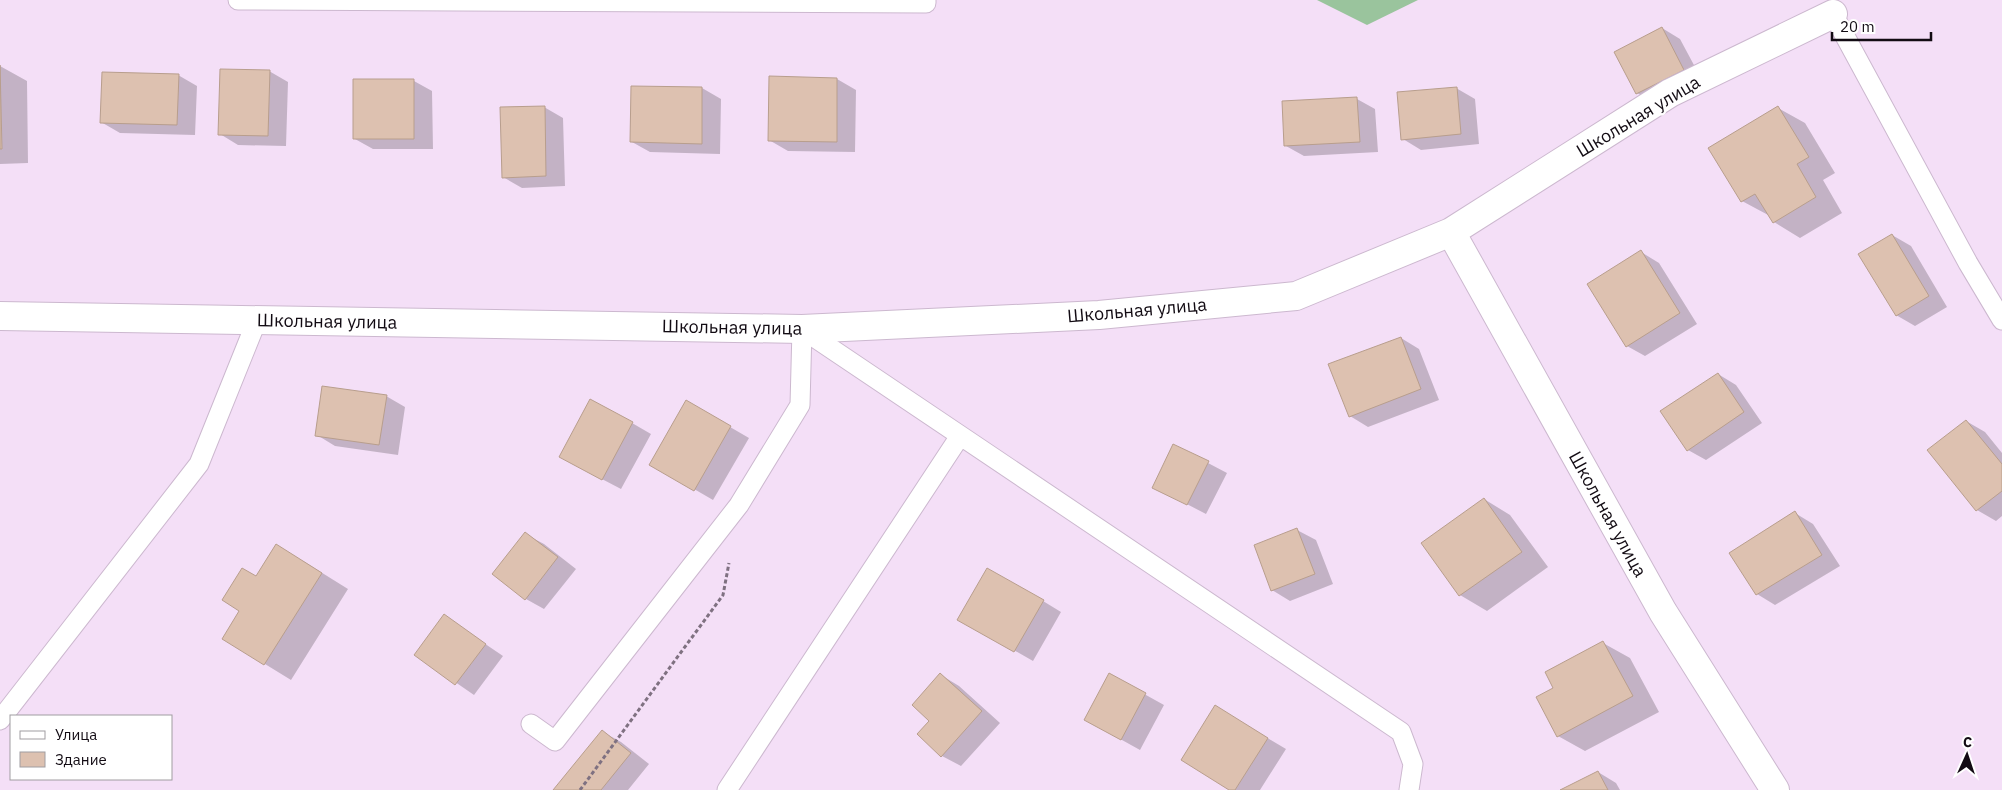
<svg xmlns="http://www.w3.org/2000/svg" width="2002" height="790" font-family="'IBM Plex Sans',sans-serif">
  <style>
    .forest { fill: #9ac49d }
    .shadow { fill: #0003 }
    .building { fill: #ddc1b0; stroke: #b89e8d }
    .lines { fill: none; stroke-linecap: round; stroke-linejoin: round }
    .service-casing { stroke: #ccb8cf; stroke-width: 21 }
    .minor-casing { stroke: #ccb8cf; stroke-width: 30 }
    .path { stroke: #7f7181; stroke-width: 3; stroke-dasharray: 4 2.5; stroke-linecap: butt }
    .service { stroke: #fff; stroke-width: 19 }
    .minor { stroke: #fff; stroke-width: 28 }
    .labels { text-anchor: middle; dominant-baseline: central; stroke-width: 4.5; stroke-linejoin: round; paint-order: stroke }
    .street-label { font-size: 18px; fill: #120b13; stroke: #fff }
  </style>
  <rect width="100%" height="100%" fill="#f4dff7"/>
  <path class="forest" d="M 1317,0 L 1418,0 L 1367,25 Z"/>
  <path class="shadow" d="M 1662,28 L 1680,39 L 1702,80 L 1656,104 L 1637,93 L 1616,52 Z
    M 0,66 L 27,81 L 28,163 L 0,164 Z
    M 269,71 L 288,82 L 286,146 L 238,145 L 220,134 Z
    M 178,75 L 197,86 L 195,135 L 120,133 L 101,122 Z
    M 770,78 L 837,79 L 856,90 L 855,152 L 788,151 L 769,140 Z
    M 414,81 L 432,91 L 433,149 L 373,149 L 355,139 Z
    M 633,88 L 702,88 L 721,99 L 720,154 L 650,152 L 632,142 Z
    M 1456,88 L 1475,99 L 1479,144 L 1421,150 L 1403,139 Z
    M 1357,99 L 1375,109 L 1378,152 L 1304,156 L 1286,146 Z
    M 544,107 L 563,118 L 565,186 L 522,188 L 503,177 Z
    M 1778,108 L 1805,123 L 1835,173 L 1823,180 L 1842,213 L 1800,238 L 1774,222 L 1770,216 L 1742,201 Z
    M 1892,235 L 1911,246 L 1947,307 L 1915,326 L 1896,315 Z
    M 1641,252 L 1659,263 L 1697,324 L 1645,356 L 1627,346 Z
    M 1401,338 L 1419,349 L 1439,400 L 1368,427 L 1350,416 Z
    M 1718,374 L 1736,385 L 1762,423 L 1706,460 L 1688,450 Z
    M 386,396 L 405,407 L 398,455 L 335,446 L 317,435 Z
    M 687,402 L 749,438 L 713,500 L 651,464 Z
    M 1966,421 L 1985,432 L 2002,453 L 2002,516 L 1996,521 L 1977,510 L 1929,450 Z
    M 632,423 L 651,434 L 621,489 L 579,467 Z
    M 1208,463 L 1227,473 L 1206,514 L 1154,487 Z
    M 1484,499 L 1510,515 L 1548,567 L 1487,611 L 1460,595 L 1423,543 Z
    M 1795,513 L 1813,524 L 1840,566 L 1775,605 L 1757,594 Z
    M 1297,530 L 1316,540 L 1333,584 L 1290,601 L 1272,590 Z
    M 525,534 L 544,544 L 576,569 L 544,609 L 526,599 Z
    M 303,561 L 348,589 L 291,680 L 224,639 L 241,611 L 257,578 Z
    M 1043,601 L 1061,612 L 1033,661 L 959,619 Z
    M 444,616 L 503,656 L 474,695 L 416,655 Z
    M 1603,643 L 1630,658 L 1659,712 L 1585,751 L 1558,736 L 1555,689 Z
    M 941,675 L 959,686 L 1000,723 L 961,766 L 942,756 L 931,721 Z
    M 1110,675 L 1164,705 L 1140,750 L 1104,730 Z
    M 1234,718 L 1286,749 L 1260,790 L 1231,790 Z
    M 603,732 L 621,742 L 649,764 L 628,790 L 555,790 Z
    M 1598,772 L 1616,783 L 1620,790 L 1563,790 Z"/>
  <path class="building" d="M 1662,27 L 1684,70 L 1636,94 L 1614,52 Z
    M 0,65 L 2,149 L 0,149 Z
    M 220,69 L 270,70 L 268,136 L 218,135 Z
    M 102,72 L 179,74 L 177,125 L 100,123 Z
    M 769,76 L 837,78 L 837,142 L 768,141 Z
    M 353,79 L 414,79 L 414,139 L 353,139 Z
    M 631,86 L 702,87 L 702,144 L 630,142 Z
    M 1457,87 L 1461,134 L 1401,140 L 1397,92 Z
    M 1357,97 L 1360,142 L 1284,146 L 1282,101 Z
    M 545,106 L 546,176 L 502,178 L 500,107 Z
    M 1778,106 L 1809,157 L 1797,164 L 1816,197 L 1773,223 L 1755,194 L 1741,202 L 1708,148 Z
    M 1892,234 L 1929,296 L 1896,316 L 1858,254 Z
    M 1641,250 L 1680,313 L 1626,347 L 1587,284 Z
    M 1401,337 L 1421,389 L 1349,417 L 1328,364 Z
    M 1718,373 L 1744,412 L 1687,451 L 1660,411 Z
    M 322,386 L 387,395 L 379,445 L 315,436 Z
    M 590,399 L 633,422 L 602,480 L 559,457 Z
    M 686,400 L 731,426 L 694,491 L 649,465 Z
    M 1966,420 L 2002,464 L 2002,491 L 1976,511 L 1927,450 Z
    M 1173,444 L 1209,461 L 1187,505 L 1152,488 Z
    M 1484,498 L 1522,552 L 1459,596 L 1421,543 Z
    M 1795,511 L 1822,555 L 1756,595 L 1729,553 Z
    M 1297,528 L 1315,574 L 1271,591 L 1254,545 Z
    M 525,532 L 558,557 L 525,600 L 492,574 Z
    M 276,544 L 322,573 L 264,665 L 222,639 L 239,611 L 222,600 L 242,568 L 256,576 Z
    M 987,568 L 1044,600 L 1014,652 L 957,620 Z
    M 444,614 L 486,644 L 455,685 L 414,655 Z
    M 1603,641 L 1633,696 L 1557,737 L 1536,697 L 1553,688 L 1545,672 Z
    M 940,673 L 982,711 L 941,757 L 917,734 L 929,721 L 912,705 Z
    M 1109,673 L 1146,693 L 1121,740 L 1084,720 Z
    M 1215,705 L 1268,738 L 1235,790 L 1229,790 L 1181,760 Z
    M 602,730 L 631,753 L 601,790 L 553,790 Z
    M 1598,771 L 1608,790 L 1560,790 Z"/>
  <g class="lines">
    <g class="service-casing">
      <path id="service" d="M 238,0 L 926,3 L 926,0
        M 1833,14 L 1968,263 L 2002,320
        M 0,720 L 199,464 L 257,320
        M 531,724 L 555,741 L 739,505 L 800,405 L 802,329 L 1401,732 L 1413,764 L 1409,790
        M 727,790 L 960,436"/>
    </g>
    <g class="minor-casing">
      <path id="minor" d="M 1451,232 L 1663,612 L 1775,790
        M 0,316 L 802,329 L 1099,315 L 1296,296 L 1451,232 L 1670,93 L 1833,14"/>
    </g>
    <path class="path" d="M 580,790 L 723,595 L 729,563"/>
    <use href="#service" class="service"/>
    <use href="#minor" class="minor"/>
  </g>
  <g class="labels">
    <g class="street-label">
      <text transform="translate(1638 116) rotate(-31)">Школьная улица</text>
      <text transform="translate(1137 310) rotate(-5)">Школьная улица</text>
      <text transform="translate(327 321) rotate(1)">Школьная улица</text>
      <text transform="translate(732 327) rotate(1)">Школьная улица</text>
      <text transform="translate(1608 514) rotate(61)">Школьная улица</text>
    </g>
  </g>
  <rect x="10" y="715" width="162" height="65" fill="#ffffff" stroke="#a09da1"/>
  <rect x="20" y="731" width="25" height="8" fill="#ffffff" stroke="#a09da1"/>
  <text x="55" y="740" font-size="15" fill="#120b13">Улица</text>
  <rect x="20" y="752" width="25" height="15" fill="#ddc1b0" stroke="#a09da1"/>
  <text x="55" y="765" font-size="15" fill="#120b13">Здание</text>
  <g transform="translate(1967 755) rotate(3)" stroke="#ffffff" stroke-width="4" paint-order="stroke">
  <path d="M0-4L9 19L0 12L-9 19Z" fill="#120b13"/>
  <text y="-8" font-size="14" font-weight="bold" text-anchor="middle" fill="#120b13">С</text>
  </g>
  <path d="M1832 32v8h99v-8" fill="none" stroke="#120b13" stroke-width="2.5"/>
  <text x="1840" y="32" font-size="15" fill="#120b13" stroke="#ffffff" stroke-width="4" paint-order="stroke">20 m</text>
</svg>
